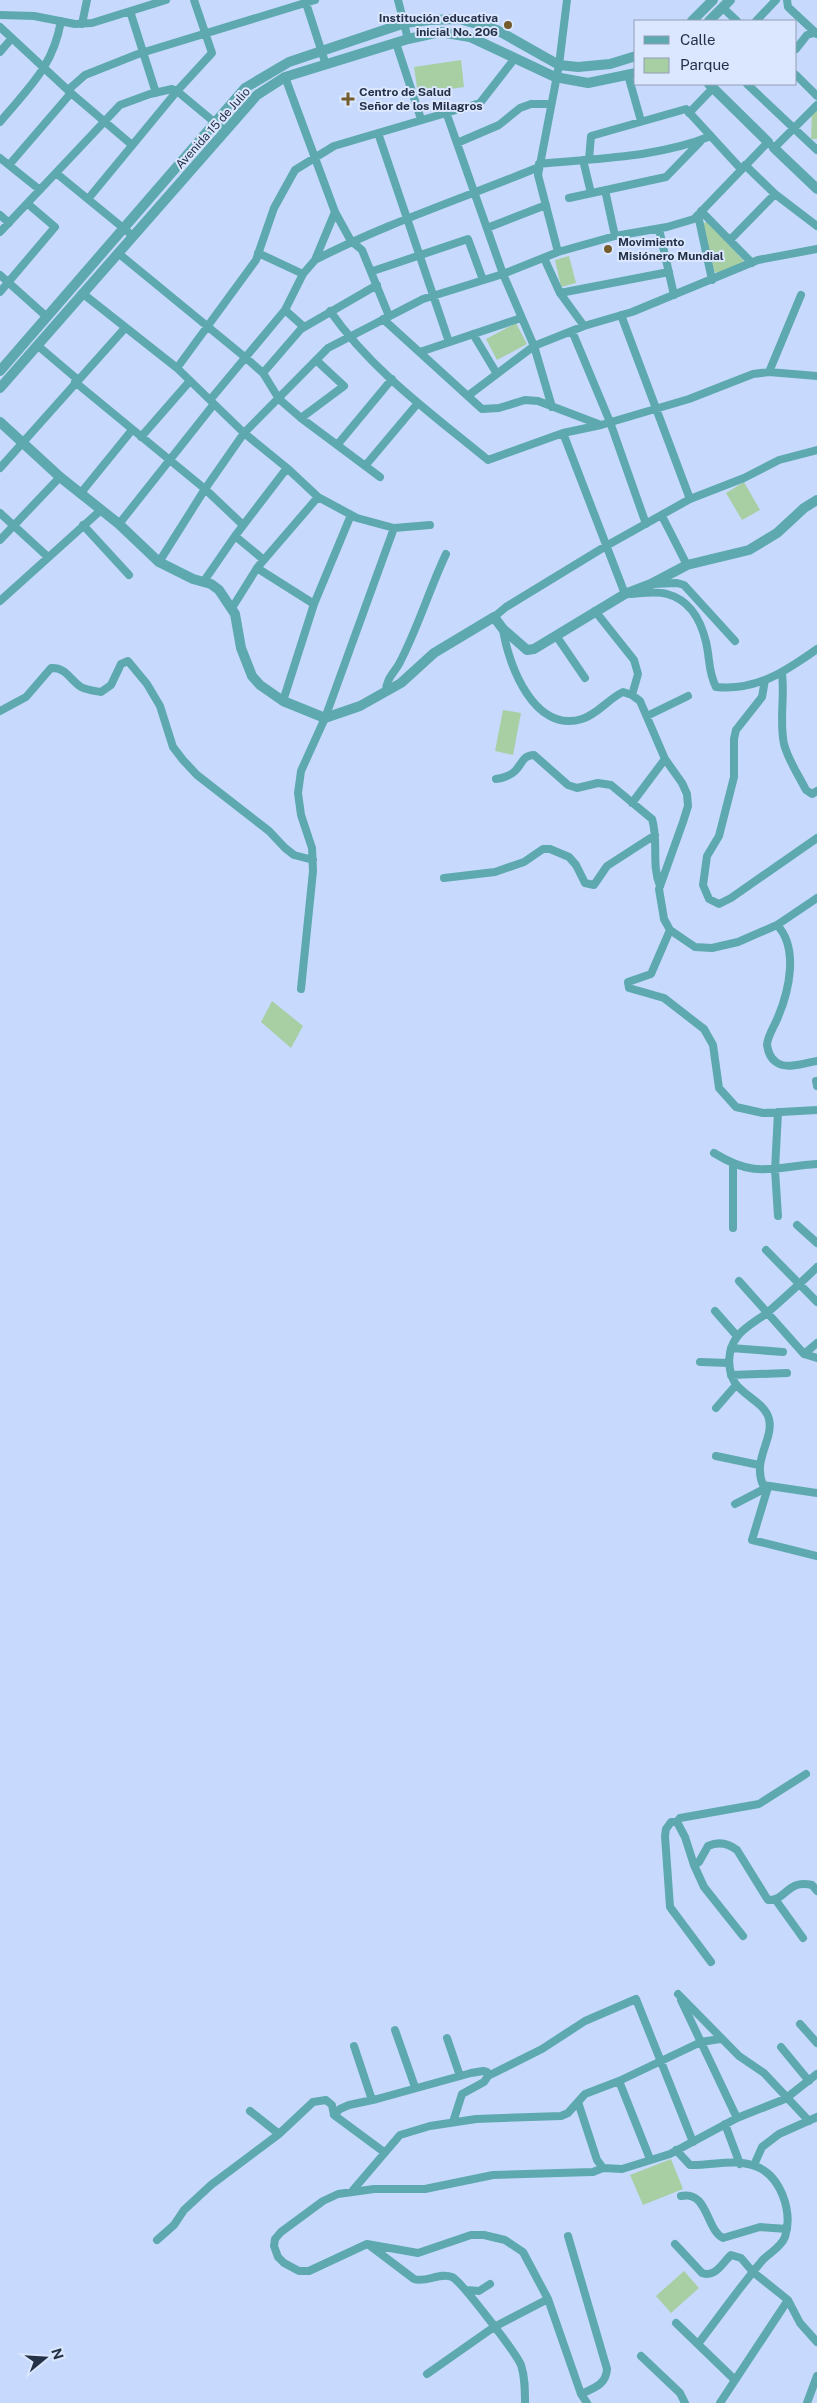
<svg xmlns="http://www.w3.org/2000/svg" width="817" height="2403" font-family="'Public Sans',sans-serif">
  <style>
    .green { fill: #a7cfa3 }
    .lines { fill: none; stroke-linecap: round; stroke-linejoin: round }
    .minor { stroke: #5da9af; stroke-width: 8 }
    .tertiary { stroke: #5da9af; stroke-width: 10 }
    .poi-dot { fill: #755c2d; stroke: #dae7fe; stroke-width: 2 }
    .labels { text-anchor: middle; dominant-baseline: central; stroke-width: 4; stroke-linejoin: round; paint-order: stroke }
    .poi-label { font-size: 12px; font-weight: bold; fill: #253147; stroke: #dae7fe; text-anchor: start }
    .street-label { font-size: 12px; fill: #253147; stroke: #dae7fe }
  </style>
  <rect width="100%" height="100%" fill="#c7dafd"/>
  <path class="green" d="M 461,60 L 464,87 L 418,94 L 414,67 Z
    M 812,110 L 817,110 L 817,139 L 811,139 Z
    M 707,221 L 743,260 L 744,262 L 718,274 L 714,271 L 703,224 Z
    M 569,256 L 576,283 L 561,287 L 555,260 Z
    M 516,323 L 527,344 L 497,360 L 486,339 Z
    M 744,482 L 760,510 L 742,520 L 726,493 Z
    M 503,710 L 521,713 L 513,755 L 495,751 Z
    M 272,1001 L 303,1026 L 291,1048 L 261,1022 Z
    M 671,2159 L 683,2189 L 643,2205 L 630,2175 Z
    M 684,2271 L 699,2288 L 671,2313 L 656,2296 Z"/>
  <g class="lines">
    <path class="minor" d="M 305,0 L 326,65
      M 398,0 L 408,39
      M 787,0 L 788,7 L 817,34
      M 723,8 L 737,21
      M 130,11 L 156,93
      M 0,15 L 34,16 L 75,24 L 92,23 L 166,0
      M 756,21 L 776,0
      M 82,24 L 87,0
      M 0,27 L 71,93 L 132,145
      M 396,43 L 421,119
      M 796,49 L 807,35 L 817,32
      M 0,52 L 12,38
      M 628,75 L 641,121
      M 796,75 L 817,96
      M 285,77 L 335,212 L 351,241 L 362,250 L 389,316
      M 747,84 L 817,150
      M 68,90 L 85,75 L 138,54 L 315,0
      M 446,112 L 503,274 L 534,346 L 552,407
      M 689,113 L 713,88
      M 0,122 C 29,87 53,67 61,21
      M 378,133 L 449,342
      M 457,143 L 499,125 L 520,108 L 531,104 L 550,104
      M 0,158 L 40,190
      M 589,159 L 591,136 L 686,109 L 741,169
      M 583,160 L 591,193
      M 539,164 C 597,158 656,158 711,136
      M 9,165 L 71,93
      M 745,165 L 775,194 L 817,226
      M 56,173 L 133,236
      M 605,190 L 615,236
      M 569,198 L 666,177 L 700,142
      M 88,199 L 177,91 L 212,53 L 194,0
      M 701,211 L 752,263
      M 0,215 L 9,223
      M 698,215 L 712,280
      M 487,228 L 546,205
      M 659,229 L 674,295
      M 0,232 L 120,105 L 150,94 L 172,89 L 177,91 L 225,131
      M 730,240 L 775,194
      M 558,252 L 538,175 L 559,65 L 567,0
      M 118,253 L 246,358 L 263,373 L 279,399 L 301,418 L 380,477
      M 258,253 L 303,274
      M 544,258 L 560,293 L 584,326
      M 315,260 C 387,223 464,198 539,167
      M 373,271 L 468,239 L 483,280
      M 0,275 L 47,317
      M 0,292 L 55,227 L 28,204
      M 82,293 L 177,368 L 244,433 L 287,468 L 318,497 L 357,518 L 394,528 L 430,525
      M 560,293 L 669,272
      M 285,310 L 304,327
      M 330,311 C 372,371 432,414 488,460 L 563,433 L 601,425
      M 621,315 L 690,499
      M 383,319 L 482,409 L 499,408 L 525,400 L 538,401 L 601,425 L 689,399 L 753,374 L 769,372 L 817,376
      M 572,331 L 610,422 L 646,524
      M 473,334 L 497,374
      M 37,345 L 77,379
      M 420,352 L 521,318
      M 177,368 L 256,260 L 274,208 L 295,170 L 334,146 L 480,103 L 515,58
      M 769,372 L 801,295
      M 263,373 L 301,329 L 377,285
      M 75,382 L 205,489 L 243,525
      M 469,395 L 534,346 L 584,326 L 632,312 L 758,260 L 817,249
      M 210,400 L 285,310 L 303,274 L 315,260 L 335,212
      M 301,418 L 344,386 L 316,360
      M 563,433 L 625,594 C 638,594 655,590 667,594 C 690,600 701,621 706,642 C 710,658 708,672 716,687 C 757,691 786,671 817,649
      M 141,437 L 189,382
      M 338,444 L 392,379
      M 365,466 L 418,403
      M 0,468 L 125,328
      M 80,494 L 132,430
      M 0,513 L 48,557
      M 662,516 L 687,565
      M 119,524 L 214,404
      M 83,525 L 129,575
      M 235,536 L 264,560
      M 0,540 L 60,477
      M 159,562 L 205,489 L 244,433 L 328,348 L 423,299 L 503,274 L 558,252 L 615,236 L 667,227 L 694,219 L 768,142 L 774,148 L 817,105
      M 257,568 L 314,604
      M 204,581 L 235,536 L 287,468
      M 653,584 L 677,583 L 684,585 L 735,641
      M 0,601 L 101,510
      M 232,608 L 257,568 L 318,497
      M 595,611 L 634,660 L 638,674 L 632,695
      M 494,617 L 506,607 L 606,546 L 690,499 L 744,478 L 779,460 L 817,450
      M 503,629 C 508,664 534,734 582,719 C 598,714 608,699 623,692 L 632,695 L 640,701 L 665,759 L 682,783 L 687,794 L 688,806 L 683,822 L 659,889 L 664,919 L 670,930 L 695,947 L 712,948 L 738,942 L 777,925 L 817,898
      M 557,637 L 585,678
      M 782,674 C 785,697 779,721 784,744 C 788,760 799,776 806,790 L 812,794 L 817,791
      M 765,680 L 762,697 L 736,730 L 734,739 L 734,777 L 719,836 L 707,856 L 703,885 L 709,899 L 719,904 L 731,898 L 817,838
      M 386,691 C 386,679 394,673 399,664 C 418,628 429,590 446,554
      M 283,701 L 314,604 L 351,515
      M 0,711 L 26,697 L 51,668 C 66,667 70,680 81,687 C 87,690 95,691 101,692 L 111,685 L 121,664 L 128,661 L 147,684 L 160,706 L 173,747 L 183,760 L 197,775 L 269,831 L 285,848 L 294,855 L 313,860
      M 647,716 L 688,696
      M 496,779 C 503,778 510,776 515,771 C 522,764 523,755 534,755 L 568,785 L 577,788 L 598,783 L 611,785 L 652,819 C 659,841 651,865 660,886
      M 632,803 L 665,759
      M 444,878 L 495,872 L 524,862 L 543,849 L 550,849 L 569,857 L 576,865 L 585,883 L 594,885 L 607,866 L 655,835
      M 777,925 C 799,948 789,991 778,1017 C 775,1025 767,1037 767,1045 C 768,1051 771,1059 776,1062 C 786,1070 805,1063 817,1061
      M 670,930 L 651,974 L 628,982 L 629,988 L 664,998 L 704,1029 L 713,1045 L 719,1088 L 736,1107 L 763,1113 L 817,1110
      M 301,989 L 313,871 L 312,848 L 301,815 L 298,793 L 301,771 L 325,718 L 394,528
      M 816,1081 L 817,1086
      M 714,1153 C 756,1179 772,1167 817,1164
      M 778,1216 L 775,1170 L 778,1112
      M 797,1225 L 817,1243
      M 733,1228 L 733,1164
      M 766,1250 L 817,1302
      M 817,1267 C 801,1283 784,1298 767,1313 C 758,1320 744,1327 737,1337 C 727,1350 727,1369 735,1383 C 744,1396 765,1403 769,1419 C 774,1439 752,1460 763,1485 L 817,1493
      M 739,1281 L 804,1354 L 817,1358
      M 715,1311 L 737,1336
      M 731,1348 L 783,1352
      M 804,1354 L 817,1343
      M 700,1362 L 729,1363
      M 731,1375 L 787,1373
      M 716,1408 L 736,1385
      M 716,1456 L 759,1465
      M 768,1487 L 752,1540 L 817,1556
      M 735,1504 L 768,1487
      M 677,1822 L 680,1818 L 759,1804 L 806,1774
      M 694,1865 L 685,1837 L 677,1822 L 671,1822 L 666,1829 L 665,1836 L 670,1907 L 711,1962
      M 775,1899 L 803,1938
      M 743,1936 L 704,1887 L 694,1865 L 699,1862 L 708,1846 C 719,1841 728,1843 737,1850 L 768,1900 C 787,1901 786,1879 812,1885 L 817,1891
      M 678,1994 L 739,2056 L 764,2073 L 809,2121
      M 681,2000 L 737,2118
      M 800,2024 L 817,2043
      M 395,2030 L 415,2087
      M 447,2038 L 460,2076
      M 354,2046 L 372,2100
      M 781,2047 L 809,2081
      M 488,2076 L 542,2049 L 585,2021 L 636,1999 L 693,2142
      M 619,2081 L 650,2159
      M 578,2102 L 597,2160 L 603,2168 L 622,2169 L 670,2154 L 737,2118 L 785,2099 L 817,2074
      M 250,2111 L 279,2134
      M 334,2115 L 340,2109 L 349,2105 L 377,2099 L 471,2073 L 483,2071 L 487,2072 L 488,2076 L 484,2082 L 462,2094 L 453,2122
      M 725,2124 L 740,2164
      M 676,2150 L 690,2165 C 710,2166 735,2158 755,2166 C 781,2175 793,2212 785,2237 C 780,2249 768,2253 761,2262 C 739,2288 719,2317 698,2344
      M 754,2165 L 762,2147 L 779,2134 L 817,2117
      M 353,2190 L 400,2135 L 430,2126 L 476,2119 L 561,2116 L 568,2113 L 585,2094 L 619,2081 L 701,2042 L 720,2039
      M 681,2196 C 708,2190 706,2230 723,2238 L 760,2227 L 787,2229
      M 568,2236 L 607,2369 C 606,2385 594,2388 581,2394
      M 157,2240 L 174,2225 L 184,2210 L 211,2185 L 279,2134 L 313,2102 L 326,2100 L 332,2105 L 334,2115 L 384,2152
      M 675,2244 L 702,2273 C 716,2278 722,2263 731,2255 L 741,2258 L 753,2272 L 788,2300 L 800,2323 L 817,2342
      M 369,2245 L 414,2279 C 426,2283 440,2272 452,2277 C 461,2281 516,2353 521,2365 C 525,2377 525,2390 525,2403
      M 466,2290 L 479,2291 L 490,2284
      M 676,2323 L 735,2380
      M 641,2356 L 680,2393 L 685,2403
      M 427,2374 L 494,2327 L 548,2299
      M 587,2403 L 581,2394 L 548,2299 L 523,2252 L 505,2240 L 484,2235 L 471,2235 L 418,2253 L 367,2244 L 309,2271 L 299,2271 L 284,2263 L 278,2257 L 274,2246 L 275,2239 L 281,2232 L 323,2201 L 338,2194 L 374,2189 L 425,2189 L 493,2175 L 593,2172 L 603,2168
      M 720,2403 L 788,2300
      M 807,2403 L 817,2376"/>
    <path class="tertiary" d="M 692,21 L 713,0
      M 709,21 L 730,0
      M 709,84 L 768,142
      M 774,148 L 817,189
      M 0,371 L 245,88 L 289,62 L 405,23 L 430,20 L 460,19 L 497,30 L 559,65 L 578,67 L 610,64 L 636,56
      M 0,388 L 257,95 L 285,77 L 408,39 L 440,32 L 470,37 L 555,77 L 588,83 L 636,73
      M 0,422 L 60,477 L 119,524 L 159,562 L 193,579 L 211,584 L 219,590 L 235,614 L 241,648 L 252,676 L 260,685 L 283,701 L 325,718 L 360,706 L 401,683 L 434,653 L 494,617 L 503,629 L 527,650 L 534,649 L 625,594 L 651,584 L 687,565 L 749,550 L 777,533 L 804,508 L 817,500"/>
  </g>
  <g class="poi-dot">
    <circle cx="508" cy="25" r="5"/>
    <path d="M345.5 91.5h5v5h5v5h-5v5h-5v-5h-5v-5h5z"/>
    <circle cx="608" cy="249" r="5"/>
  </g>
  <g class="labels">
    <g class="poi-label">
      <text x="498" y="18" text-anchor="end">Institución educativa<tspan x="498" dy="14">inicial No. 206</tspan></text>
      <text x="359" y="92">Centro de Salud<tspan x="359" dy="14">Señor de los Milagros</tspan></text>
      <text x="618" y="242">Movimiento<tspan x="618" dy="14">Misiónero Mundial</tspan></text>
    </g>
    <g class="street-label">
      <text transform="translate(213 128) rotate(-48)">Avenida 15 de Julio</text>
    </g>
  </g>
  <rect x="634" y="20" width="162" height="65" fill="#dae7fe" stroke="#929eb5"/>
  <rect x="644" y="36" width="25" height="8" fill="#5da9af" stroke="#929eb5"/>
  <text x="680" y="45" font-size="15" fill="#253147">Calle</text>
  <rect x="644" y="58" width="25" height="15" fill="#a7cfa3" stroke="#929eb5"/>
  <text x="680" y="70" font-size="15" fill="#253147">Parque</text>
  <g transform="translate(45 2358) rotate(72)" stroke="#dae7fe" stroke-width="4" paint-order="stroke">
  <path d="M0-4L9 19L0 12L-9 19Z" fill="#253147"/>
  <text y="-8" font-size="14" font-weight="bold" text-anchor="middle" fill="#253147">N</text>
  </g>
</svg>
